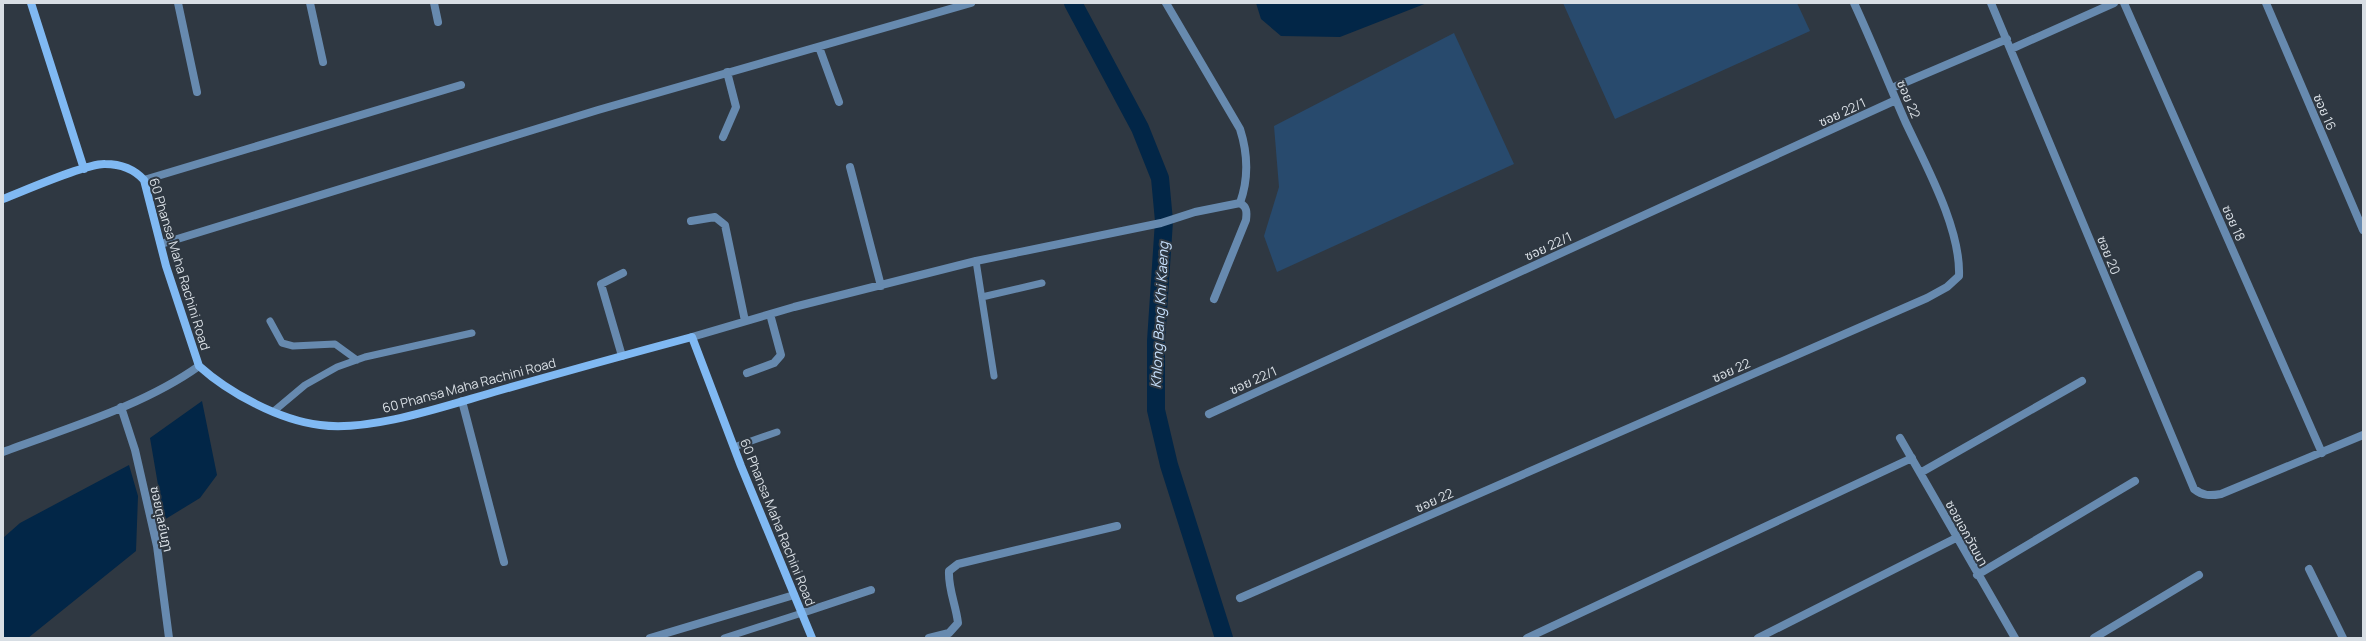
<svg xmlns="http://www.w3.org/2000/svg" width="2366" height="641" font-family="Manrope,'Noto Sans Thai',sans-serif">
  <style>
    .green { fill: #284a6d }
    .water { fill: #022647 }
    .lines { fill: none; stroke-linecap: round; stroke-linejoin: round }
    .canal { stroke: #022647; stroke-width: 18 }
    .lane { stroke: #678aaf; stroke-width: 7 }
    .street { stroke: #678aaf; stroke-width: 8 }
    .secondary { stroke: #80b9f3; stroke-width: 8 }
    .labels { text-anchor: middle; dominant-baseline: central; stroke-width: 4; stroke-linejoin: round; paint-order: stroke }
    .street-label { font-size: 13px; fill: #d8dee4; stroke: #2f3842 }
    .water-label { font-size: 14px; font-style: italic; fill: #c8e2ff; stroke: #2f3842 }
  </style>
  <rect width="100%" height="100%" fill="#2f3842"/>
  <path class="green" d="M 1563,3 L 1797,3 L 1810,31 L 1615,119 Z
    M 1454,33 L 1514,164 L 1277,272 L 1264,236 L 1279,187 L 1274,126 Z"/>
  <path class="water" d="M 1256,3 L 1427,3 L 1340,37 L 1281,36 L 1261,19 Z
    M 202,401 L 217,475 L 200,498 L 164,520 L 150,438 Z
    M 129,465 L 138,496 L 136,551 L 28,638 L 3,638 L 3,538 L 20,523 Z"/>
  <g class="lines">
    <path class="canal" d="M 1073,3 L 1140,128 L 1160,178 L 1164,221 L 1156,341 L 1156,410 L 1169,465 L 1224,638"/>
    <path class="lane" d="M 976,261 L 994,376
      M 982,297 L 1042,283
      M 270,321 L 282,343 L 293,346 L 335,344 L 357,360
      M 274,411 L 305,385 L 337,367 L 365,357 L 472,333
      M 734,447 L 777,432
      M 724,638 L 802,613"/>
    <path class="street" d="M 178,3 L 197,92
      M 310,3 L 323,62
      M 434,3 L 438,22
      M 1166,3 L 1240,129 C 1248,154 1249,178 1240,203
      M 1991,3 L 2194,489 C 2203,496 2210,496 2221,494 L 2363,435
      M 2124,3 L 2322,453
      M 2266,3 L 2363,230
      M 819,47 L 839,102
      M 2011,49 L 2114,3
      M 1892,88 L 2007,39
      M 723,137 L 736,107 L 727,72
      M 850,167 L 881,286
      M 144,180 L 461,85
      M 691,221 L 715,217 L 725,225 L 745,321
      M 161,244 L 598,110 L 971,3
      M 692,337 L 794,307 L 976,261 L 1161,223 L 1195,212 L 1240,203 C 1247,207 1247,212 1246,220 L 1214,299
      M 622,356 L 601,284 L 623,273
      M 747,373 L 774,363 L 781,355 L 770,314
      M 462,401 L 504,562
      M 121,407 L 135,450 L 157,546 L 169,638
      M 1209,414 L 1896,100
      M 1900,438 L 2015,638
      M 3,452 C 67,428 143,406 199,366
      M 1920,473 L 2082,381
      M 2309,569 L 2343,638
      M 1977,575 L 2135,481
      M 1240,598 L 1927,298 L 1947,287 L 1959,276 C 1961,228 1925,164 1905,121 C 1888,82 1872,42 1854,3
      M 802,613 L 871,590
      M 650,638 L 794,595
      M 929,638 L 949,633 L 958,623 C 956,605 948,589 949,571 L 958,564 L 1117,526
      M 1527,638 L 1912,458
      M 1758,638 L 1956,538
      M 2094,638 L 2199,575"/>
    <path class="secondary" d="M 31,3 L 84,169
      M 3,199 C 24,191 87,163 105,164 C 120,164 134,169 144,180 L 166,266 L 199,366 C 229,393 279,420 320,425 C 370,432 445,406 494,392 C 560,373 625,355 692,337 L 741,466 L 812,638"/>
  </g>
  <g class="labels">
    <g class="street-label">
      <text transform="translate(1909 99) rotate(67)">ซอย 22</text>
      <text transform="translate(1842 112) rotate(-25)">ซอย 22/1</text>
      <text transform="translate(2325 112) rotate(67)">ซอย 16</text>
      <text transform="translate(2234 223) rotate(66)">ซอย 18</text>
      <text transform="translate(1548 246) rotate(-25)">ซอย 22/1</text>
      <text transform="translate(2109 255) rotate(68)">ซอย 20</text>
      <text transform="translate(180 264) rotate(73)">60 Phansa Maha Rachini Road</text>
      <text transform="translate(1731 370) rotate(-24)">ซอย 22</text>
      <text transform="translate(1253 380) rotate(-24)">ซอย 22/1</text>
      <text transform="translate(469 385) rotate(-15)">60 Phansa Maha Rachini Road</text>
      <text transform="translate(1434 500) rotate(-24)">ซอย 22</text>
      <text transform="translate(162 519) rotate(78)">ซอยตุลย์นฎา</text>
      <text transform="translate(778 522) rotate(68)">60 Phansa Maha Rachini Road</text>
      <text transform="translate(1967 533) rotate(61)">ซอยเอกวัฒนา</text>
    </g>
    <g class="water-label">
      <text transform="translate(1159 315) rotate(-87)">Khlong Bang Khi Kaeng</text>
    </g>
  </g>
  <rect width="2366" height="641" fill="none" stroke="#d8dee4" stroke-width="8"/>
</svg>
